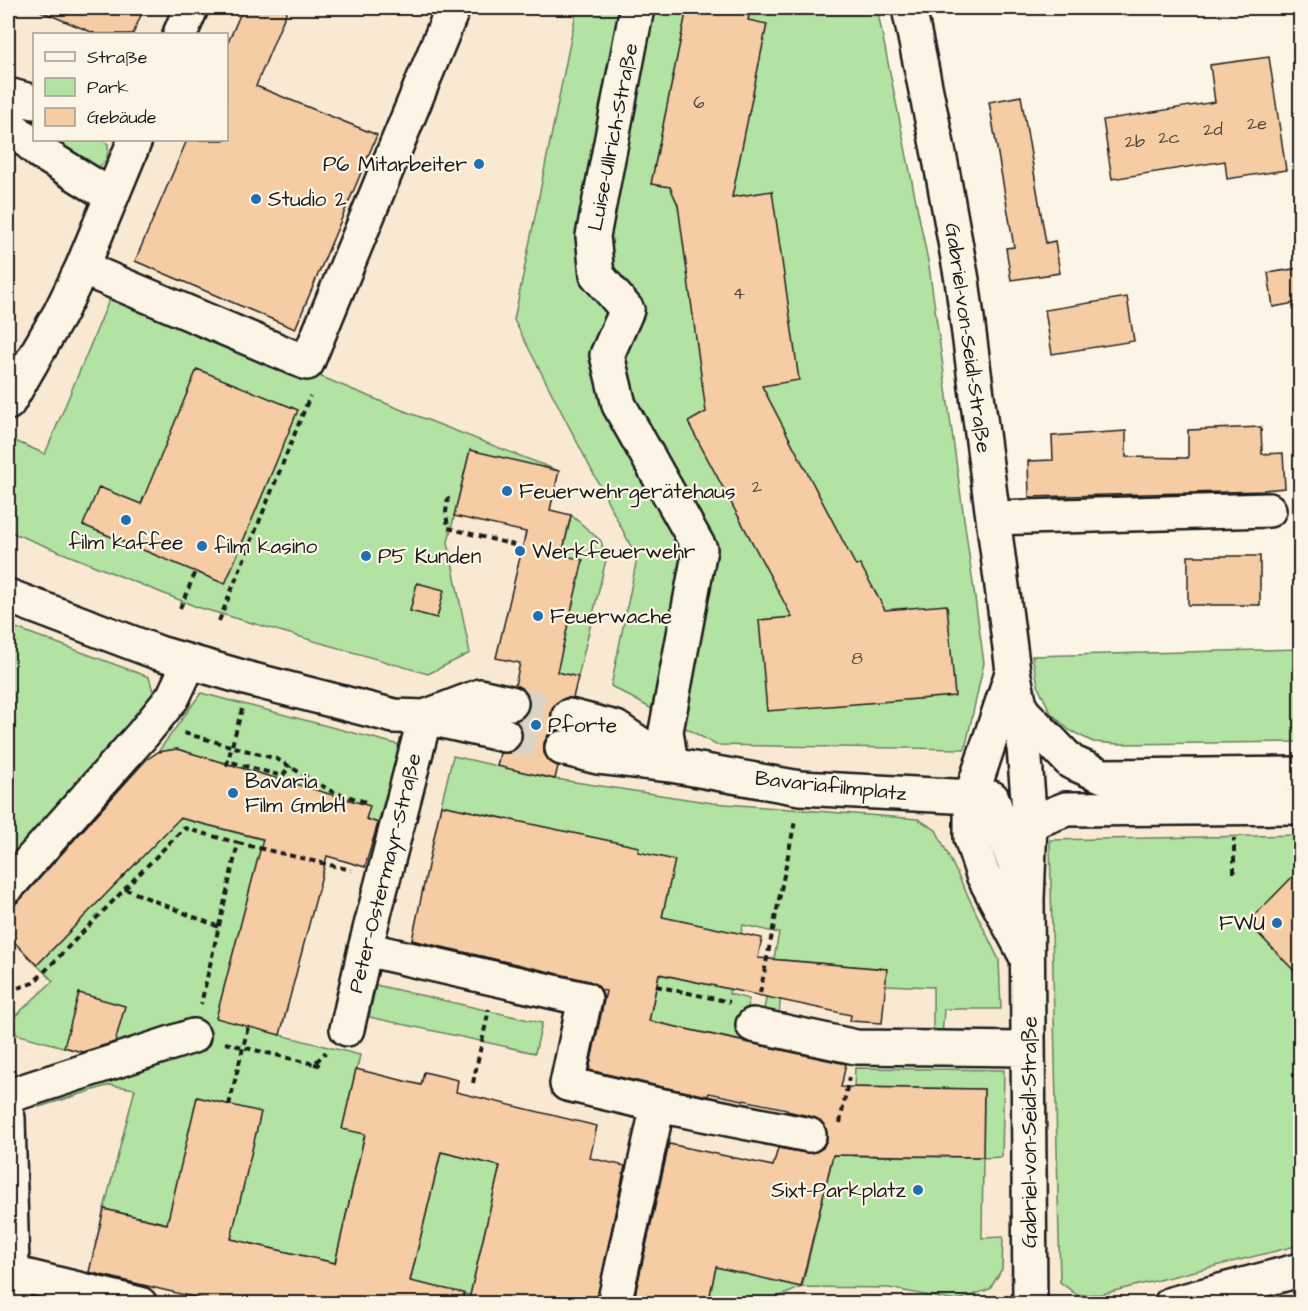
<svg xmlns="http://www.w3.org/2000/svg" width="1308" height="1311" font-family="'Architects Daughter',sans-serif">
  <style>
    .built { fill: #fae9d2; fill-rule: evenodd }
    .green { fill: #b2e3a3; stroke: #678060; stroke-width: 1.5 }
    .building { fill: #f5cca4; stroke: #1c1c1c; stroke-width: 1.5 }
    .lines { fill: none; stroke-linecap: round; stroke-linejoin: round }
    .minor-tunnel { stroke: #dad4c7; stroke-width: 33; stroke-dasharray: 33 16; stroke-linecap: butt }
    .minor-casing { stroke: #1c1c1c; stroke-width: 38 }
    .path { stroke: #1c1c1c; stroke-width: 4; stroke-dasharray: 6 4.5; stroke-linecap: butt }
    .minor { stroke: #fcf5e5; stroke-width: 33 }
    .poi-dot { fill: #1f6fb2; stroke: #fcf5e5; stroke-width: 2 }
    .labels { text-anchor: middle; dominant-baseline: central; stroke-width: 4.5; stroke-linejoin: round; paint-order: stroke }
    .number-label { font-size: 18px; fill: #52483e }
    .street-label { font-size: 21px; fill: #1c1c1c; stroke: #fcf5e5 }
    .poi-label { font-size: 21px; fill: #1c1c1c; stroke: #fcf5e5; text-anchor: start }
  </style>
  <rect width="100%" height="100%" fill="#fcf5e5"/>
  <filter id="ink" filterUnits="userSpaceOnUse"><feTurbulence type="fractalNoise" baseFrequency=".0167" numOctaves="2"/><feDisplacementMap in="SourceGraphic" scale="12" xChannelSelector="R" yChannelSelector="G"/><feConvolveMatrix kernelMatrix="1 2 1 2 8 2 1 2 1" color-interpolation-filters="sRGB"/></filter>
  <g filter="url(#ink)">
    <path class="built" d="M 8,8 L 877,8 L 929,266 L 984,663 L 965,749 L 971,797 L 957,827 L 1300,824 L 1300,1302 L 1294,1304 L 8,1303 ZM 34,34 L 226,34 L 226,140 L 34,140 Z"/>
    <path class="green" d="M 577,8 L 877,8 L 929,266 L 984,663 L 965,749 L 716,745 L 611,686 L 637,558 L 514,320 Z
      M 54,140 L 102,140 L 108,144 C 109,161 104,166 88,171 L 54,144 Z
      M 113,291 L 402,410 L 559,471 L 470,451 L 448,542 L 470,653 L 428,674 L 197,607 L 8,531 L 8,452 L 13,440 L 45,454 Z
      M 571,515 L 601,541 L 606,560 L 578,677 L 557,672 L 562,555 Z
      M 8,625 L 149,677 L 154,695 L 143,716 L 8,869 Z
      M 1300,649 L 1300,742 L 1118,744 L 1093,742 L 1069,730 L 1051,713 L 1039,689 L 1032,656 Z
      M 201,693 L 400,745 L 378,823 L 177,749 L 158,752 Z
      M 453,756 L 555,779 L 713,803 L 918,819 L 936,830 L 999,960 L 1001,1009 L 944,1009 L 942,1037 L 933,1037 L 933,987 L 885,985 L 886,969 L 784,960 L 779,1015 L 763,1014 L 779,933 L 743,925 L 741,934 L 662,917 L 674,860 L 638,852 L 639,847 L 441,805 Z
      M 179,818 L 264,840 L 280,1035 L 360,1055 L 343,1129 L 365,1134 L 335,1263 L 104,1209 L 135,1089 L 110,1085 L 39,1107 L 38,1099 L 110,1060 L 16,1034 L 12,1019 L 53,981 L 37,965 Z
      M 1300,835 L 1300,1245 L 1102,1294 L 1077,1295 L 1060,1282 L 1050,840 Z
      M 659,974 L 730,989 L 729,994 L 749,999 L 743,1041 L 649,1021 Z
      M 376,985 L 542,1023 L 535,1053 L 369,1017 Z
      M 855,1068 L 1004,1070 L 1002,1157 L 983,1158 L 982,1238 L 1003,1237 L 1002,1269 L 990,1289 L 956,1301 L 889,1288 L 802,1287 L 764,1303 L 708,1304 L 724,1228 L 748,1274 L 802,1287 L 831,1164 L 804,1158 L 808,1141 L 854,1122 L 854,1156 L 983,1157 L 984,1089 L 854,1087 Z
      M 441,1152 L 500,1166 L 470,1295 L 410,1281 Z"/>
    <path class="building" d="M 33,8 L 144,8 L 133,34 L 96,34 Z
      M 243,8 L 288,8 L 256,86 L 377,135 L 295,329 L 135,261 L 187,140 L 226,140 L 226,47 Z
      M 687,8 L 751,8 L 748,20 L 767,24 L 732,197 L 772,191 L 799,380 L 762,386 L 856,566 L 860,564 L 885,610 L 947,605 L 955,696 L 767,711 L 759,620 L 792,617 L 688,422 L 706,412 L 678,205 L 670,187 L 651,184 Z
      M 1269,57 L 1286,170 L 1227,179 L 1225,161 L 1112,179 L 1103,120 L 1215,102 L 1210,65 Z
      M 1021,96 L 1046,243 L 1055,241 L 1060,273 L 1011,280 L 1006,248 L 1014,247 L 989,102 Z
      M 1300,268 L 1300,302 L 1273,307 L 1268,273 Z
      M 1127,297 L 1134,341 L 1052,354 L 1045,310 Z
      M 197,369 L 298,410 L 225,584 L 83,525 L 99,487 L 141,504 Z
      M 1261,427 L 1262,454 L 1283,453 L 1285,488 L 1264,490 L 1264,491 L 1029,497 L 1028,461 L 1053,460 L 1052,436 L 1126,431 L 1126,457 L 1188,458 L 1188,430 Z
      M 470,450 L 559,471 L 550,510 L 571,515 L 562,555 L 583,560 L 557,672 L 578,677 L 573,698 L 565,698 L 556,703 L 551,712 L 551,722 L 557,730 L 548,735 L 544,743 L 544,753 L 549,761 L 558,766 L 555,779 L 497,766 L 500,753 L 510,753 L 518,747 L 522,740 L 522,730 L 516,721 L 525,715 L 529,707 L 529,697 L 524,690 L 515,685 L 520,663 L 496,658 L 526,532 L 454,516 Z
      M 1188,556 L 1260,556 L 1260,605 L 1188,605 Z
      M 417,583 L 444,590 L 437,618 L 410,611 Z
      M 177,749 L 370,806 L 366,819 L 378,823 L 365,867 L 327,856 L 280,1035 L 216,1018 L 263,839 L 180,818 L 37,965 L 8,936 L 8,911 L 22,898 L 146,760 L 158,752 Z
      M 441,805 L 639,847 L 638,852 L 675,860 L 662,917 L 762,938 L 758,958 L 887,969 L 882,1023 L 850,1021 L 851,1015 L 659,974 L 649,1021 L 846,1064 L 841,1087 L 984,1089 L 983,1157 L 833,1155 L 801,1287 L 716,1267 L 708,1304 L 633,1304 L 669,1144 L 773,1166 L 778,1148 L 806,1153 L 816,1152 L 823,1148 L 827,1139 L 826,1128 L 821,1121 L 813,1117 L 787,1111 L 787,1109 L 709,1093 L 708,1096 L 662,1087 L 589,1070 L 606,991 L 601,990 L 597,985 L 589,981 L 412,940 Z
      M 1300,869 L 1300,977 L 1254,929 L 1254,916 Z
      M 79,993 L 125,1006 L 115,1042 L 82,1052 L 64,1047 Z
      M 356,1069 L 421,1085 L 424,1072 L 458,1080 L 456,1092 L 597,1126 L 590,1158 L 625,1166 L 596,1304 L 468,1304 L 500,1166 L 441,1152 L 410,1281 L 464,1293 L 463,1304 L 222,1304 L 89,1272 L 104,1209 L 167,1224 L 197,1097 L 261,1112 L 231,1239 L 335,1263 L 365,1134 L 342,1129 Z"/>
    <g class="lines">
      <path class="minor-tunnel" d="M 511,703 L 569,716
        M 504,735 L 562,748"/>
      <g class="minor-casing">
        <path id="minor" d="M 637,8 L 593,236 L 597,275 L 627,310 L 607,355 L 619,405 L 700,549 L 666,731 L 671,765
          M 909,8 L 941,164 L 962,280 L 1013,671 L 1021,710 L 1030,823 L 1027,899 L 1030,1304
          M 180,34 L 191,8
          M 8,95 L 34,102
          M 8,124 L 40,152 L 111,196
          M 82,268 L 307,363 L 453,8
          M 8,403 L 60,313 L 82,268 L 135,140
          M 993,518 L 1269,510
          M 8,596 L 159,653 L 249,679 L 394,716 L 425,717 L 504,735
          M 1012,673 L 971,797 L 971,838 L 983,875 L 1026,956
          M 1021,710 L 1071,762 L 1103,776 L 1300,774
          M 569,716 L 616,728 L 667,762
          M 425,717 L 480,696 L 511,703
          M 562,748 L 598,757 L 671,765 L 800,788 L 992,798
          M 992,798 L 1022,886
          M 1030,823 L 1066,809 L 1300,807
          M 8,886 L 143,734 L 173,697 L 189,663
          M 365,949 L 585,999 L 567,1084 L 658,1105 L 614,1304
          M 753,1025 L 856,1047 L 1028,1049
          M 347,1029 L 365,949 L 425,717
          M 8,1096 L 193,1036
          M 658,1105 L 809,1135
          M 8,1118 L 13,1304
          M 12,1273 L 140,1304
          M 1171,1304 L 1300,1270"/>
      </g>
      <path class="path" d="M 448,497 L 446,512 L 448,528 L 514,545
        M 180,608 L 196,571
        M 219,621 L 310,396
        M 242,709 L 227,764 L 231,762 L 282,776 L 291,766
        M 184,733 L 277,759 L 331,791 L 369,803
        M 238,843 L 351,870
        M 1234,873 L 1234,838
        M 125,889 L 219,927
        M 656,986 L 730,1002
        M 8,991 L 33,983 L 44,972 L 184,828 L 238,843 L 201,1004
        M 760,993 L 795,821
        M 225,1043 L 314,1064 L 326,1052
        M 314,1064 L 324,1066
        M 473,1083 L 489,1009
        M 229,1105 L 248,1027
        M 840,1123 L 849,1077"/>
      <use href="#minor" class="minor"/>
    </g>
  </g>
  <g class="poi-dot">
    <circle cx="479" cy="164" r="6"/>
    <circle cx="256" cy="199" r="6"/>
    <circle cx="507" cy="491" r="6"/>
    <circle cx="126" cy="520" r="6"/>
    <circle cx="202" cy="546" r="6"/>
    <circle cx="520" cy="551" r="6"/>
    <circle cx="366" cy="556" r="6"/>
    <circle cx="538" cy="616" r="6"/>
    <circle cx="536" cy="725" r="6"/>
    <circle cx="233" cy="793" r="6"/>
    <circle cx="1277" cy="923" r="6"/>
    <circle cx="918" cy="1190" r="6"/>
  </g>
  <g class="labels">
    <g class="number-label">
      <text x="699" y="102">6</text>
      <text x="1257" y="123">2e</text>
      <text x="1213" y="129">2d</text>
      <text x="1169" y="137">2c</text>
      <text x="1135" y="141">2b</text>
      <text x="739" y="293">4</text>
      <text x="757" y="486">2</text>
      <text x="857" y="658">8</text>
    </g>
    <g class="street-label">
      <text transform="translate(613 137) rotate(-79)">Luise-Ullrich-Straße</text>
      <text transform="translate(968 338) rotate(82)">Gabriel-von-Seidl-Straße</text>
      <text transform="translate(831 786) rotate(6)">Bavariafilmplatz</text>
      <text transform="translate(385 873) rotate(-76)">Peter-Ostermayr-Straße</text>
      <text transform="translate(1029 1132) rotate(-90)">Gabriel-von-Seidl-Straße</text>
    </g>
    <g class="poi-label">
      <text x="467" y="164" text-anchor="end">P6 Mitarbeiter</text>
      <text x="268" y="199">Studio 2</text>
      <text x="519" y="491">Feuerwehrgerätehaus</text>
      <text x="126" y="542" text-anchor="middle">film kaffee</text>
      <text x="214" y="546">film kasino</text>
      <text x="532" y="551">Werkfeuerwehr</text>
      <text x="378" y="556">P5 Kunden</text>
      <text x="550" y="616">Feuerwache</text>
      <text x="548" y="725">Pforte</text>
      <text x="245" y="781">Bavaria<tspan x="245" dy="24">Film GmbH</tspan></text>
      <text x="1265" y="923" text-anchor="end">FWU</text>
      <text x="906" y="1190" text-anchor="end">Sixt-Parkplatz</text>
    </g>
  </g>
  <rect width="1308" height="1311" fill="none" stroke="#fcf5e5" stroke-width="30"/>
  <rect x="15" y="15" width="1278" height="1281" fill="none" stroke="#1c1c1c" stroke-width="2" filter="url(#ink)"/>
  <rect x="33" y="33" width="195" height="108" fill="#fcf5e5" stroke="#a29e95" stroke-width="1.5"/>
  <rect x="45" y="52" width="30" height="9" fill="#fcf5e5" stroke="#a29e95" stroke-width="1.5"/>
  <text x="87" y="63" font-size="18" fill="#1c1c1c">Straße</text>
  <rect x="45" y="78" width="30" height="18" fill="#b2e3a3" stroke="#a29e95" stroke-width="1.5"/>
  <text x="87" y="93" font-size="18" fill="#1c1c1c">Park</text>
  <rect x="45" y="108" width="30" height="18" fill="#f5cca4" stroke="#a29e95" stroke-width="1.5"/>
  <text x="87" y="123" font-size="18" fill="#1c1c1c">Gebäude</text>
</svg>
